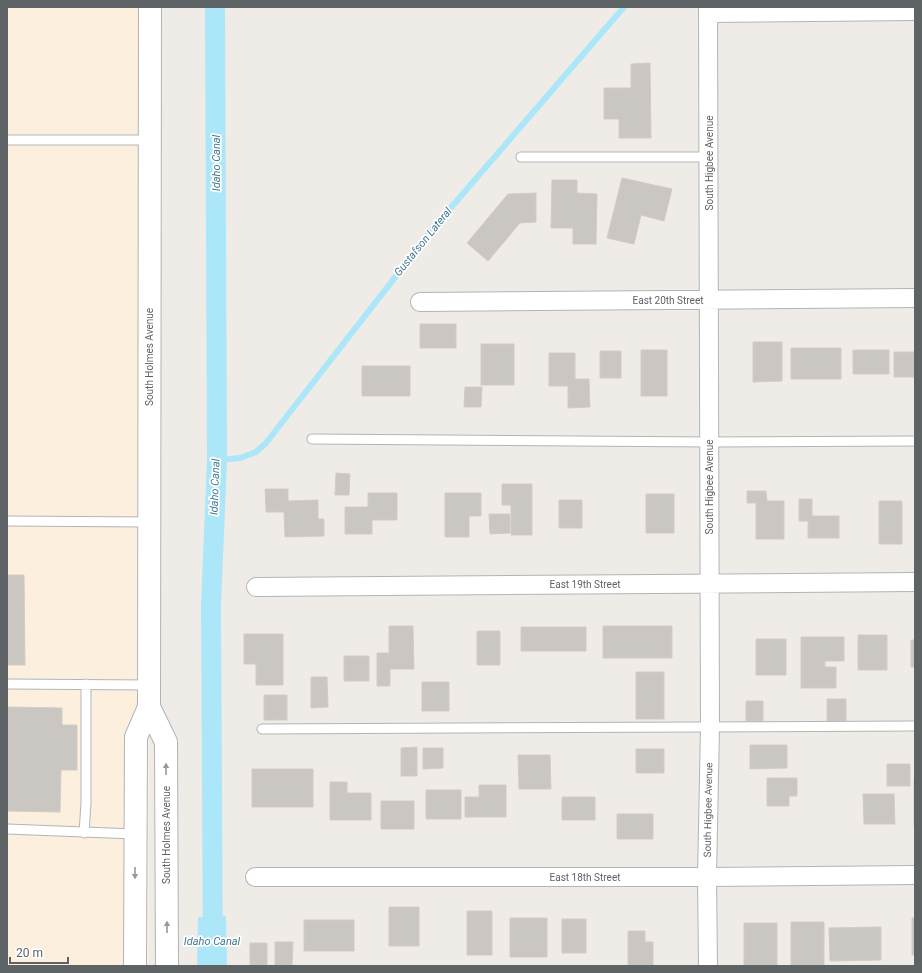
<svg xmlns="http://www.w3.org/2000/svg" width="922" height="973" font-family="Roboto,sans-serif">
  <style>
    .commercial { fill: #fcefde }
    .water { fill: #ace7f9 }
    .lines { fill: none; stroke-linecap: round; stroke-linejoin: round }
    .stream { stroke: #ace7f9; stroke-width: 6 }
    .canal { stroke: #ace7f9; stroke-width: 20 }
    .building { fill: #cac6c2; stroke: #d3ccc5 }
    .lane-casing { stroke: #b1b5b7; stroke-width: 11 }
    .street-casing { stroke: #b1b5b7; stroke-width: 20 }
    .secondary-casing { stroke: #b0b4b8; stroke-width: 24 }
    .lane { stroke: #fff; stroke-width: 9 }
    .street { stroke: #fff; stroke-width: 18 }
    .secondary { stroke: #fff; stroke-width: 22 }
    .oneway { fill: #969a9b }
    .labels { text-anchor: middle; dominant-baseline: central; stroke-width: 3.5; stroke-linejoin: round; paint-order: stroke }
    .street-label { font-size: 10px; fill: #5e6365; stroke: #fff }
    .water-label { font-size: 11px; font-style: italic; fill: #407891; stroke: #fff }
  </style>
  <rect width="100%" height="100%" fill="#efebe6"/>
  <path class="commercial" d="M 7,7 L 150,7 L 149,966 L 7,966 Z"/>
  <path class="water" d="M 226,916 L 227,966 L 197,966 L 198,917 Z"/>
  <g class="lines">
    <path class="stream" d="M 217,460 L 240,458 L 256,452 L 266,443 L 435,226 L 624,7"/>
    <path class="canal" d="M 213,966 L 211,606 L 217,460 L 215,7"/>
  </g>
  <path class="building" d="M 650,63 L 651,138 L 619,138 L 619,119 L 604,119 L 604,88 L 631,88 L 631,64 Z
    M 622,178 L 672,189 L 664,221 L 641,215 L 634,244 L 607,238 Z
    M 552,180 L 577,180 L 577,193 L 597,194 L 596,244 L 573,244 L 573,228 L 551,228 Z
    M 536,193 L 536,222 L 520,223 L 488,261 L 467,243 L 508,194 Z
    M 420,324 L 456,324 L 456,348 L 420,348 Z
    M 753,342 L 782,342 L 782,381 L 753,382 Z
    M 481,344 L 514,344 L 514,385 L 481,385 Z
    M 791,348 L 841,348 L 841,379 L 791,379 Z
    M 641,350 L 667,350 L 667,396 L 641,396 Z
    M 853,350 L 889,350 L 889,374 L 853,374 Z
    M 600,351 L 621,351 L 621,378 L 600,378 Z
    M 894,352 L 915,352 L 915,377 L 894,377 Z
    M 549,353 L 575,353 L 575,379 L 589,379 L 590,407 L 568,408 L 568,386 L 549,386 Z
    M 362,366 L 410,366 L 410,396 L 362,396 Z
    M 465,387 L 482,387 L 481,407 L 464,407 Z
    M 336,473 L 350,474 L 349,495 L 335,495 Z
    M 502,484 L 532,484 L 532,535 L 511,535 L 511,505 L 502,505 Z
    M 265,489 L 288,489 L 288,501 L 318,500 L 318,519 L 324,519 L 324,536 L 285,537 L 284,512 L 266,512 Z
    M 747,491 L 766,491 L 767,501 L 784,501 L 784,539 L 756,539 L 756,503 L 747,503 Z
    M 368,493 L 397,493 L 397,520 L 372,520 L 372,534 L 345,534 L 345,507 L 368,507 Z
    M 445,493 L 481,493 L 481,516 L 469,516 L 469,537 L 445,537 Z
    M 646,494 L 674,494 L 674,533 L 646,533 Z
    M 799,499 L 812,499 L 812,516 L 839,516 L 839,538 L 808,538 L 808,521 L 799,521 Z
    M 559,500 L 582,500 L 582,528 L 559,528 Z
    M 879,501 L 902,501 L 902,544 L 879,544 Z
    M 489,514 L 510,514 L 510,533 L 490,534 Z
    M 7,575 L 24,575 L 25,665 L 7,665 Z
    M 389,626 L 413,626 L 414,669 L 390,669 L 390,686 L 377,686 L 377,653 L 389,653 Z
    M 603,626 L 672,626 L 672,658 L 603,658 Z
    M 521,627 L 586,627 L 586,651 L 521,651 Z
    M 477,631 L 500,631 L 500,665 L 477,665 Z
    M 244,634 L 283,634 L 283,685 L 256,685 L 256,664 L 244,664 Z
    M 858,635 L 887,635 L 887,670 L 858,670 Z
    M 801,637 L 844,637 L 844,661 L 825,661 L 825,667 L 836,667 L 836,688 L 801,688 Z
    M 756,639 L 786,639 L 786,675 L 756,675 Z
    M 911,640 L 915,640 L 915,667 L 911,667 Z
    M 344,656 L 369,656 L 369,681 L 344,681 Z
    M 636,672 L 664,672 L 664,719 L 636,719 Z
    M 311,677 L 327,677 L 328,707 L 311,708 Z
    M 422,682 L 449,682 L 449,711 L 422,711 Z
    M 264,695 L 287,695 L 287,720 L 264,720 Z
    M 827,699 L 846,699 L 846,721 L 827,721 Z
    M 746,701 L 763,701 L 763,721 L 746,721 Z
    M 7,707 L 62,708 L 62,725 L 77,725 L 77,770 L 61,770 L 60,812 L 7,811 Z
    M 750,745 L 787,745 L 787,768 L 750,769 Z
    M 417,747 L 417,776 L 401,776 L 401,748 Z
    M 423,748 L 443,748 L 443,768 L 423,769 Z
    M 636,749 L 664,749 L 664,773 L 636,773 Z
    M 518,755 L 550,755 L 551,789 L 519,789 Z
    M 887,764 L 910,764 L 910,786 L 887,786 Z
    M 252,769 L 313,769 L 313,807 L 252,807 Z
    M 767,778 L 797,778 L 797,796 L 789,796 L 789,806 L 767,806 Z
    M 914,778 L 915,778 L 915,827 L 914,827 Z
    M 330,782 L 347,782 L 347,793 L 371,793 L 371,820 L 330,820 Z
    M 479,785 L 506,785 L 506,817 L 465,817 L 465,797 L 479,797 Z
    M 426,790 L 461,790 L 461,819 L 426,819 Z
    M 863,794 L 894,794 L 895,824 L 864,824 Z
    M 562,797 L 595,797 L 595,820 L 562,820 Z
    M 381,801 L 414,801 L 414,829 L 381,829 Z
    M 617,814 L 653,814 L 653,839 L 617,839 Z
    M 389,907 L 419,907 L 419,946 L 389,946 Z
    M 467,911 L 492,911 L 492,955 L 467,955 Z
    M 510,918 L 547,918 L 547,957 L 510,957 Z
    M 912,918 L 915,918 L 915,955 L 912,955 Z
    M 562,919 L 586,919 L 586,953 L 562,953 Z
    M 304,920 L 354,920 L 354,951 L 304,951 Z
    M 791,922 L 824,922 L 824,966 L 791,966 Z
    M 744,923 L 777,923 L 777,966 L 744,966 Z
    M 881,927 L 881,960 L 830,961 L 829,928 Z
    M 628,931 L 645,931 L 645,942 L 653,942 L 653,966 L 628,966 Z
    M 275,942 L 293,942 L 292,966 L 275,966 Z
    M 250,943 L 267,943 L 267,966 L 250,966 Z"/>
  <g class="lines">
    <g class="lane-casing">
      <path id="lane" d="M 7,140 L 150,140
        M 521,157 L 709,157
        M 312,439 L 710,442 L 915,441
        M 7,521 L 148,522
        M 7,684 L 149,685
        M 262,729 L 915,726
        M 7,829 L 135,834
        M 84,833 L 86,803 L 86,684"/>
    </g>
    <g class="street-casing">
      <path id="street" d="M 708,13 L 915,11
        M 420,302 L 915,298
        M 256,587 L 915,582
        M 255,877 L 707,877 L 915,875
        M 708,966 L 707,877 L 710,727 L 708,7"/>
    </g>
    <g class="secondary-casing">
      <path id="secondary" d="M 149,707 L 166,742 L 167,966
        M 135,966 L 136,737 L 149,707 L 150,7"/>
    </g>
    <use href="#lane" class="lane"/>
    <use href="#street" class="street"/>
    <use href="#secondary" class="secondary"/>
  </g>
  <defs><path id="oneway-solid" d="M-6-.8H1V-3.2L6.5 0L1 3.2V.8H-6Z"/></defs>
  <g class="oneway">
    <use href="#oneway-solid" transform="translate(166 769) rotate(-90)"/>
    <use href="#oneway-solid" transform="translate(135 873) rotate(90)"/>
    <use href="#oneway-solid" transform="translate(167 927) rotate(-90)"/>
  </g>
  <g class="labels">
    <g class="street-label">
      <text transform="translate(709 163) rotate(-90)">South Higbee Avenue</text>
      <text x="668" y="300">East 20th Street</text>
      <text transform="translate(149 357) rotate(-90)">South Holmes Avenue</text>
      <text transform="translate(709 487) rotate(-90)">South Higbee Avenue</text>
      <text x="585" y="584">East 19th Street</text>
      <text transform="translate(708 810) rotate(-89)">South Higbee Avenue</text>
      <text transform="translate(166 835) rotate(-90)">South Holmes Avenue</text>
      <text x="585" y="877">East 18th Street</text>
    </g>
    <g class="water-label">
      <text transform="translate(216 163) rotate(-90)">Idaho Canal</text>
      <text transform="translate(423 242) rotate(-51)">Gustafson Lateral</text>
      <text transform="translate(215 487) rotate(-88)">Idaho Canal</text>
      <text x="212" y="941">Idaho Canal</text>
    </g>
  </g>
  <rect width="922" height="973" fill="none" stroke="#5e6365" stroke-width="16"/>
  <path d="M10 957v6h58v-6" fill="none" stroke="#5e6365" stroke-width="2"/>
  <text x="16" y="957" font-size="12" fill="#5e6365" stroke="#ffffff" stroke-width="3" paint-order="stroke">20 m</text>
</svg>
